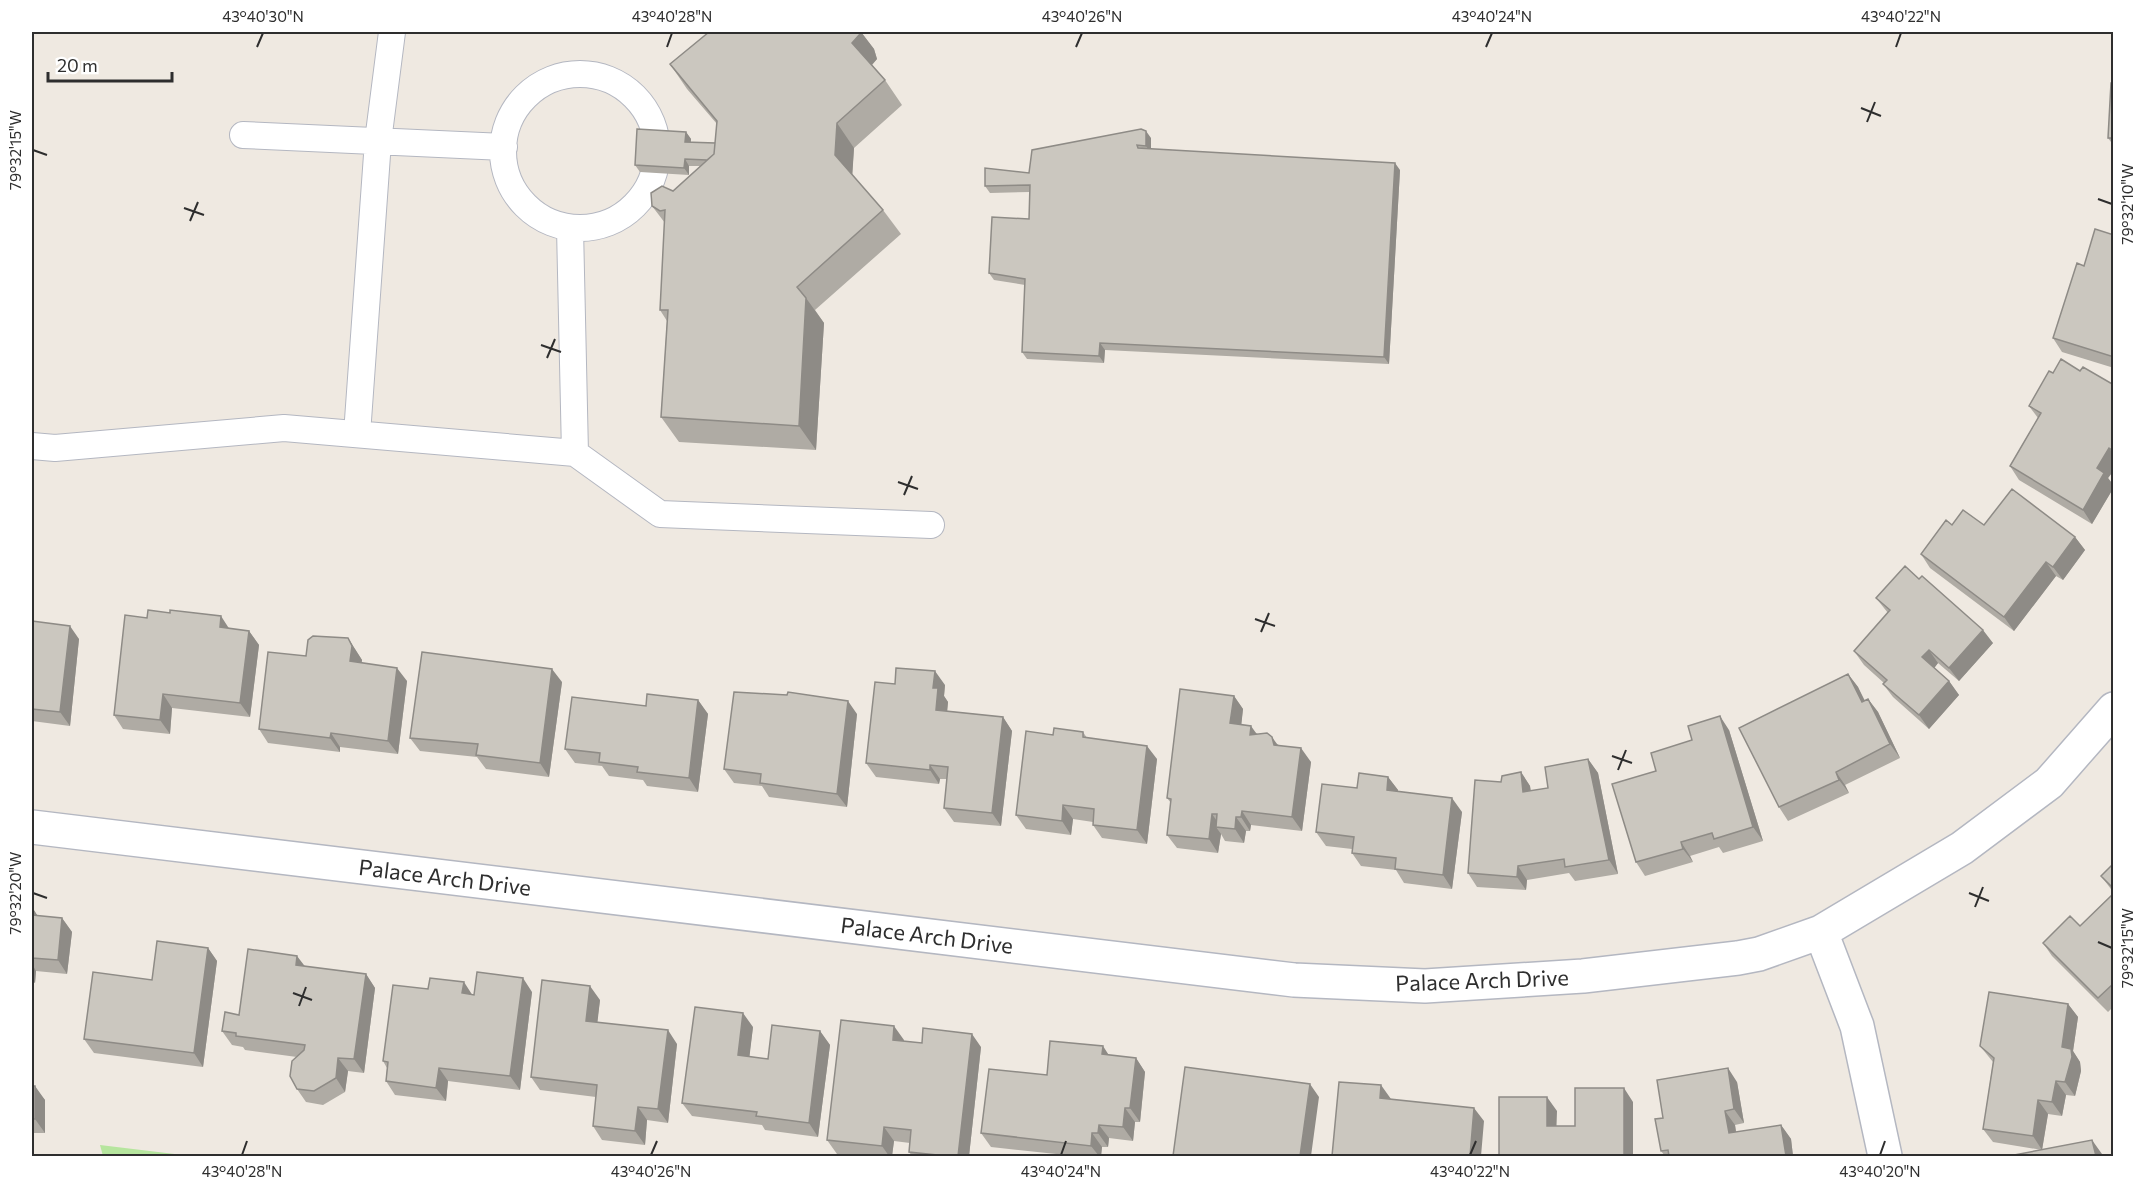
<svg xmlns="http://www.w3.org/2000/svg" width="2145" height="1188" font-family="Commissioner,sans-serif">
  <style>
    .park { fill: #b6e59e }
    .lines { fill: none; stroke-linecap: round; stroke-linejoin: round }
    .lane-casing { stroke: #b4b7c1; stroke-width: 28 }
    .street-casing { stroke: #b4b7c1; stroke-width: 36 }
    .lane { stroke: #fff; stroke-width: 26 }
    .street { stroke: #fff; stroke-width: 33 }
    .wall { fill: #afaba4 }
    .shaded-wall { fill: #8e8b86 }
    .building { fill: #cbc7bf; stroke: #8e8b86; stroke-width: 1.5 }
    .ticks { fill: none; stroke: #2e2e2e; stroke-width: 2 }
    .labels { text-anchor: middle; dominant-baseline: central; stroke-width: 5; stroke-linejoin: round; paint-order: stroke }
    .street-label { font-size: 22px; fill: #2e2e2e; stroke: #fff }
    .neatline { fill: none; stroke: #2e2e2e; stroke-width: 2 }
    .ticks-label { font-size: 15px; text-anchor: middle; fill: #2e2e2e }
  </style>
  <rect width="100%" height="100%" fill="#efe9e1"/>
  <path class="park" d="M 100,1145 L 191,1156 L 103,1156 Z"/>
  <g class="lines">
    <g class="lane-casing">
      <path id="lane" d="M503 151a77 77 0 1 1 154 0a77 77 0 1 1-154 0Z
        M 243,135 L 504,147
        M 357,434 L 378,141 L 392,32
        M 32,446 L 55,448 L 284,428 L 575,453 L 570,228
        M 575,453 L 660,514 L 931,525"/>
    </g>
    <g class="street-casing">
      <path id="street" d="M 32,827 L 1294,980 L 1425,986 L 1583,976 L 1738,958 L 1759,954 L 1821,932 L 1962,848 L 2049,783 L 2114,709
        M 1821,932 L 1857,1026 L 1885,1156"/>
    </g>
    <use href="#lane" class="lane"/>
    <use href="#street" class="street"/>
  </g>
  <path class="wall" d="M 709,32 L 861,32 L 874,49 L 877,59 L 872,65 L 885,80 L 902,105 L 854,148 L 852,175 L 883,210 L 901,234 L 815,310 L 824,323 L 816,450 L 679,442 L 661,417 L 667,321 L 660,310 L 665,223 L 652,206 L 673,191 L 700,166 L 689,166 L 689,175 L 640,172 L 635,165 L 686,132 L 691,139 L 691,142 L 715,143 L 717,124 L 687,89 L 670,64 Z
    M 2114,83 L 2114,146 L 2108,138 Z
    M 1151,138 L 1151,149 L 1400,170 L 1389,364 L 1105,350 L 1104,363 L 1027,359 L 1022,352 L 1025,285 L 994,280 L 989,273 L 1029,219 L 1030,192 L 990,193 L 985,186 Z
    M 2114,235 L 2114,368 L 2062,352 L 2053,338 L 2084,266 Z
    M 2080,371 L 2114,385 L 2114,470 L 2108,478 L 2114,486 L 2114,487 L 2092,524 L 2019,480 L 2010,466 L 2038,418 L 2029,406 L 2053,373 Z
    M 1952,525 L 1984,525 L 2075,537 L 2085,550 L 2063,580 L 2056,576 L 2014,631 L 1930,568 L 1921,554 Z
    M 1876,598 L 1993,643 L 1959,681 L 1938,663 L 1934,668 L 1949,681 L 1959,695 L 1929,729 L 1893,697 L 1883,684 L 1884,683 L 1864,665 L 1854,651 L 1888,613 Z
    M 32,621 L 79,639 L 70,726 L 32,721 Z
    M 230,629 L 249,631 L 259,645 L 250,717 L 172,708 L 170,734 L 123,729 L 114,715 Z
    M 348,638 L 362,660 L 361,663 L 407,681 L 398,754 L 340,747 L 340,752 L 268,743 L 259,729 L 306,656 Z
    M 1848,674 L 1858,687 L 1864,701 L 1868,699 L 1878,712 L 1900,758 L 1845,785 L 1849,793 L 1788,821 L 1779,807 Z
    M 562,682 L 549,777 L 486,769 L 477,757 L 420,751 L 410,738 Z
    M 895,684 L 945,685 L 944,696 L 948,702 L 947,711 L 1003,717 L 1012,731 L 1001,826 L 954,822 L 944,808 L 947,779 L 940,779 L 939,784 L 876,777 L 866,763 Z
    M 1234,696 L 1243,709 L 1241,725 L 1311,762 L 1302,831 L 1251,825 L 1250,831 L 1246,831 L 1244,843 L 1225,841 L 1221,834 L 1218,853 L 1177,848 L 1167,835 L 1171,803 L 1167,798 Z
    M 698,700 L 708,714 L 698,792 L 647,786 L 643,780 L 609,776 L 602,766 L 575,763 L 565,749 L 646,706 Z
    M 857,714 L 847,807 L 769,797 L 762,786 L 734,783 L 724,769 Z
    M 1729,730 L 1763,841 L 1723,853 L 1719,847 L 1690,856 L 1693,862 L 1645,876 L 1636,862 Z
    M 1083,732 L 1087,738 L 1157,759 L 1147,844 L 1102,838 L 1093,825 L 1093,822 L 1073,819 L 1071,835 L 1026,829 L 1016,815 L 1053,735 Z
    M 1588,759 L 1598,773 L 1618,874 L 1575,881 L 1569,873 L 1527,880 L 1526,890 L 1477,887 L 1468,873 L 1501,782 L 1521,772 L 1530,786 L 1531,791 L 1548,788 Z
    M 1388,777 L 1398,790 L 1398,792 L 1462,812 L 1452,889 L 1404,883 L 1396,870 L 1361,866 L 1352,853 L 1352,849 L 1326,846 L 1316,832 L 1357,788 Z
    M 2114,863 L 2114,893 L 2101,876 Z
    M 2114,893 L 2114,1006 L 2108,1012 L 2052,956 L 2043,943 L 2080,926 Z
    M 32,907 L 37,916 L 62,918 L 72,932 L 67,974 L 36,971 L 35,983 L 32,982 Z
    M 208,948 L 217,961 L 203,1067 L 94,1053 L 84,1039 L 152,980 Z
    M 304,966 L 366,974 L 375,988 L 364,1073 L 348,1071 L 345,1092 L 323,1105 L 306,1102 L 297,1089 L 297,1057 L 245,1050 L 243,1047 L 232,1045 L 222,1031 L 239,1015 Z
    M 532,992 L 520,1090 L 448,1081 L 446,1101 L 395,1095 L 386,1081 L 387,1068 L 383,1061 L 472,994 Z
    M 600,1000 L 597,1022 L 677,1044 L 668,1123 L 647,1120 L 645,1145 L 602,1140 L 593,1126 L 596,1097 L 540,1090 L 531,1077 Z
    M 2068,1004 L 2078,1017 L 2073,1051 L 2080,1062 L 2081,1071 L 2075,1096 L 2066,1095 L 2062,1116 L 2048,1114 L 2042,1150 L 1993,1142 L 1983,1129 L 1993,1062 L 1980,1046 Z
    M 753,1027 L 749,1057 L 768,1059 L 820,1031 L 830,1045 L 818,1137 L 765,1130 L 762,1125 L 692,1116 L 682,1103 Z
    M 904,1040 L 904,1041 L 922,1043 L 981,1047 L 969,1156 L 912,1156 L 909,1152 L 910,1143 L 894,1141 L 892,1156 L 860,1156 L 837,1154 L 827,1140 Z
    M 1109,1055 L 1136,1058 L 1145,1072 L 1140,1122 L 1135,1122 L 1133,1141 L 1109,1138 L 1108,1147 L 1102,1147 L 1101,1156 L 1075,1156 L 991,1147 L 981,1133 L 1047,1075 Z
    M 1737,1082 L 1744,1123 L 1735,1125 L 1736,1132 L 1781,1125 L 1791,1139 L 1793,1156 L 1665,1156 L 1661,1151 L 1663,1118 Z
    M 32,1086 L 45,1100 L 45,1133 L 32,1133 Z"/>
  <path class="shaded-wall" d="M 859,32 L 861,32 L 874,49 L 877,59 L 869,68 L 852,43 Z
    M 837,123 L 854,148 L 852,180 L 835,155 Z
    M 1146,131 L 1151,138 L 1151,153 L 1146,146 Z
    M 686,132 L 691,139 L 690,149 L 685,142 Z
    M 685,159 L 689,166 L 689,175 L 684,168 Z
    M 1395,163 L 1400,170 L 1389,364 L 1384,357 Z
    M 806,298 L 824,323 L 816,450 L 799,426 Z
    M 1100,343 L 1105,350 L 1104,363 L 1099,356 Z
    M 2109,448 L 2114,455 L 2114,470 L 2108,478 L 2114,486 L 2114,487 L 2092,524 L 2083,510 L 2097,468 Z
    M 2075,537 L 2085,550 L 2063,580 L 2053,567 Z
    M 2046,562 L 2056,576 L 2014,631 L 2004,617 Z
    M 221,616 L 230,630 L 220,627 Z
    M 70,626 L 79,639 L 70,726 L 60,712 Z
    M 1983,630 L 1993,643 L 1959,681 L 1949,668 Z
    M 249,631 L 259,645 L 250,717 L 240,703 Z
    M 348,638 L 362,660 L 360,675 L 350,661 Z
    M 1929,650 L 1938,663 L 1932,671 L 1922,657 Z
    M 397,668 L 407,681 L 398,754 L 388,741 Z
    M 552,669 L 562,682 L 549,777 L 540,763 Z
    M 935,671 L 945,685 L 944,696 L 948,702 L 946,724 L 936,710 L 933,688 Z
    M 1848,674 L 1858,687 L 1872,715 L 1862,702 Z
    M 1949,681 L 1959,695 L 1929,729 L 1919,715 Z
    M 163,694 L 172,708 L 170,734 L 160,720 Z
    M 1234,696 L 1243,709 L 1240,737 L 1230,723 Z
    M 1868,699 L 1878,712 L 1900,758 L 1890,744 Z
    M 698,700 L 708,714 L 698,792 L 689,778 Z
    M 848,701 L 857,714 L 847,807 L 837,794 Z
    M 1720,716 L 1729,730 L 1763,841 L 1753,827 Z
    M 1003,717 L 1012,731 L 1001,826 L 992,813 Z
    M 1251,726 L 1261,740 L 1250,735 Z
    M 331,733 L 340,747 L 340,752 L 330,738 Z
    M 1272,737 L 1282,751 L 1274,745 Z
    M 1147,746 L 1157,759 L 1147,844 L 1137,830 Z
    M 1301,748 L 1311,762 L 1302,831 L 1292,817 Z
    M 1588,759 L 1598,773 L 1618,874 L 1609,860 Z
    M 930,765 L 940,779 L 939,784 L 930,770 Z
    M 1521,772 L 1530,786 L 1532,805 L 1523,792 Z
    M 1836,772 L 1845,785 L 1849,793 L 1839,780 Z
    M 1388,777 L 1398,790 L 1396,804 L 1387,790 Z
    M 1452,798 L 1462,812 L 1452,889 L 1443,875 Z
    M 1063,805 L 1073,819 L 1071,835 L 1062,821 Z
    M 1242,811 L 1251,825 L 1250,831 L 1241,817 Z
    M 1212,814 L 1221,827 L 1216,827 L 1221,834 L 1218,853 L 1209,839 Z
    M 1236,817 L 1246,831 L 1244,843 L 1235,829 Z
    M 1681,842 L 1690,856 L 1693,862 L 1683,849 Z
    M 1518,866 L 1527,880 L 1526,890 L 1517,877 Z
    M 32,907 L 41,921 L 32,916 Z
    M 62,918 L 72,932 L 67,974 L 58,960 Z
    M 208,948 L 217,961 L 203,1067 L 194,1053 Z
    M 297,956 L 307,969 L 296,965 Z
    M 32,964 L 36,971 L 35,983 L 32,978 Z
    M 366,974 L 375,988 L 364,1073 L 354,1059 Z
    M 523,978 L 532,992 L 520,1090 L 510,1076 Z
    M 464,982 L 473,996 L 462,993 Z
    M 590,986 L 600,1000 L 596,1035 L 586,1021 Z
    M 2068,1004 L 2078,1017 L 2073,1051 L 2080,1062 L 2081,1071 L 2075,1096 L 2065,1082 L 2062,1047 Z
    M 743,1013 L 753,1027 L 748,1069 L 738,1055 Z
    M 894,1026 L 904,1040 L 902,1053 L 893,1040 Z
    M 668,1030 L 677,1044 L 668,1123 L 658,1109 Z
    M 820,1031 L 830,1045 L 818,1137 L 809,1123 Z
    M 972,1034 L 981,1047 L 969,1156 L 958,1156 Z
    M 1103,1046 L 1112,1060 L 1102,1054 Z
    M 338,1058 L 348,1071 L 345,1092 L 336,1078 Z
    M 1136,1058 L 1145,1072 L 1140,1122 L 1130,1108 Z
    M 439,1068 L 448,1081 L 446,1101 L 436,1088 Z
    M 1728,1068 L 1737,1082 L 1744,1123 L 1734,1109 Z
    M 2056,1081 L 2066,1095 L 2062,1116 L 2052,1102 Z
    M 1310,1084 L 1319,1097 L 1311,1156 L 1300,1156 Z
    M 1381,1085 L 1391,1099 L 1380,1098 Z
    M 35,1086 L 45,1100 L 45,1133 L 35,1119 Z
    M 1624,1088 L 1633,1102 L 1633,1156 L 1624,1156 Z
    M 1547,1097 L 1557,1111 L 1556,1140 L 1547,1126 Z
    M 2038,1100 L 2048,1114 L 2042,1150 L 2033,1136 Z
    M 638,1107 L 647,1120 L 645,1145 L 635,1131 Z
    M 1125,1108 L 1135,1122 L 1133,1141 L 1123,1127 Z
    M 1474,1108 L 1484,1121 L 1481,1156 L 1470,1156 Z
    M 1725,1111 L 1735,1125 L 1738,1146 L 1729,1133 Z
    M 1099,1125 L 1109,1138 L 1108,1147 L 1098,1133 Z
    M 1781,1125 L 1791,1139 L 1793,1156 L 1786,1156 Z
    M 884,1127 L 894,1141 L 892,1156 L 889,1156 L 882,1146 Z
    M 1092,1133 L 1102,1147 L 1101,1156 L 1099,1156 L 1091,1146 Z
    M 2092,1140 L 2102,1154 L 2103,1156 L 2096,1156 Z"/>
  <path class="building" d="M 709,32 L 859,32 L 860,34 L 852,43 L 885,80 L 837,123 L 835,155 L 883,210 L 797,287 L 806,298 L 799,426 L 661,417 L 668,310 L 660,310 L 665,210 L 660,211 L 652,206 L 651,193 L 662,186 L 673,191 L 714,154 L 717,121 L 670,64 Z
    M 2111,83 L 2114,83 L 2114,138 L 2108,138 Z
    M 637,129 L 686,132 L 685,142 L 715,143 L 714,154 L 707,160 L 685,159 L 684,168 L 635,165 Z
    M 1141,129 L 1146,131 L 1146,146 L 1137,145 L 1138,148 L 1395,163 L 1384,357 L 1100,343 L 1099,356 L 1022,352 L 1025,279 L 989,273 L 992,217 L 1029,219 L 1030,185 L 985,186 L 985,168 L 1029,173 L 1032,150 Z
    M 2095,229 L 2114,235 L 2114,357 L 2053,338 L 2077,263 L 2084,266 Z
    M 2061,359 L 2080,371 L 2083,367 L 2114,385 L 2114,448 L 2112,450 L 2109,448 L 2097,468 L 2104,473 L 2083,510 L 2010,466 L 2041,413 L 2029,406 L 2049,371 L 2053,373 Z
    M 2012,489 L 2075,537 L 2053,567 L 2046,562 L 2004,617 L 1921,554 L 1946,520 L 1952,525 L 1963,510 L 1984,525 Z
    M 1905,566 L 1919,579 L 1922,576 L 1983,630 L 1949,668 L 1929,650 L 1922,657 L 1949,681 L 1919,715 L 1883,684 L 1887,680 L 1854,651 L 1890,610 L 1876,598 Z
    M 148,610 L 170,613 L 170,610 L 221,616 L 220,627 L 249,631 L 240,703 L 163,694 L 160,720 L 114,715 L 125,615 L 147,618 Z
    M 32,621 L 70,626 L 60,712 L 32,709 Z
    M 313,636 L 348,638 L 352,646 L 350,661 L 397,668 L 388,741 L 331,733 L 330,738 L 259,729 L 268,652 L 306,656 L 308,640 Z
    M 422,652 L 552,669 L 540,763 L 476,755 L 478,744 L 410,738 Z
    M 896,668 L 935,671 L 933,688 L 938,688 L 936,710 L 1003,717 L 992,813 L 944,808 L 948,767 L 930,765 L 930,770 L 866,763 L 875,682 L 895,684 Z
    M 1848,674 L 1862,702 L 1868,699 L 1890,744 L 1836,772 L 1839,780 L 1779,807 L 1739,728 Z
    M 1180,689 L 1234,696 L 1230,723 L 1251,726 L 1250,735 L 1267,733 L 1272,737 L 1274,745 L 1301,748 L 1292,817 L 1242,811 L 1241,817 L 1236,817 L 1235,829 L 1216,827 L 1217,814 L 1212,814 L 1209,839 L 1167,835 L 1171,799 L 1167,798 Z
    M 734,692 L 787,695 L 788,692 L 848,701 L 837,794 L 760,783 L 761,774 L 724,769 Z
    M 647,694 L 698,700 L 689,778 L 637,772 L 638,767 L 599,762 L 600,753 L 565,749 L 572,697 L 646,706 Z
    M 1720,716 L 1753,827 L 1714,839 L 1712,833 L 1681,842 L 1683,849 L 1636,862 L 1612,784 L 1656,771 L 1651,753 L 1692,740 L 1688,726 Z
    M 1054,728 L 1083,732 L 1083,737 L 1147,746 L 1137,830 L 1093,825 L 1094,809 L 1063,805 L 1062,821 L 1016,815 L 1026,731 L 1053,735 Z
    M 1588,759 L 1609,860 L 1565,867 L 1564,859 L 1518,866 L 1517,877 L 1468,873 L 1475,780 L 1501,782 L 1502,776 L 1521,772 L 1523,792 L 1548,788 L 1545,767 Z
    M 1359,773 L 1388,777 L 1387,790 L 1452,798 L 1443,875 L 1395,869 L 1396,858 L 1352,853 L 1354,837 L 1316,832 L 1322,784 L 1357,788 Z
    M 2114,863 L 2114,889 L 2101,876 Z
    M 2114,893 L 2114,983 L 2098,998 L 2043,943 L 2070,916 L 2080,926 Z
    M 32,915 L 62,918 L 58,960 L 32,958 Z
    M 157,941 L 208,948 L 194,1053 L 84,1039 L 93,972 L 152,980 Z
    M 248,949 L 297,956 L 296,965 L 366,974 L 354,1059 L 338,1058 L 336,1078 L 314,1091 L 297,1089 L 290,1076 L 292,1061 L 304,1050 L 305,1045 L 236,1036 L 236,1033 L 222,1031 L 225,1012 L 239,1015 Z
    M 477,972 L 523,978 L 510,1076 L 439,1068 L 436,1088 L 386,1081 L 388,1062 L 383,1061 L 393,985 L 428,989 L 430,978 L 464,982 L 462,993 L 474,995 Z
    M 542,980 L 590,986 L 586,1021 L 668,1030 L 658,1109 L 638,1107 L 635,1131 L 593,1126 L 597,1085 L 531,1077 Z
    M 1989,992 L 2068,1004 L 2062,1047 L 2071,1049 L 2072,1057 L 2065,1082 L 2056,1081 L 2052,1102 L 2038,1100 L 2033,1136 L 1983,1129 L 1994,1058 L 1980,1046 Z
    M 695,1007 L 743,1013 L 738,1055 L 768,1059 L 772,1025 L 820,1031 L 809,1123 L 756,1116 L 757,1112 L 682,1103 Z
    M 841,1020 L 894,1026 L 893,1040 L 922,1043 L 923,1028 L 972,1034 L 958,1156 L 947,1156 L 909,1152 L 911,1130 L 884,1127 L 882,1146 L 827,1140 Z
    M 1050,1041 L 1103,1046 L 1102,1054 L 1136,1058 L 1130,1108 L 1125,1108 L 1123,1127 L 1099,1125 L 1098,1133 L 1092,1133 L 1091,1146 L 981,1133 L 989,1069 L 1047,1075 Z
    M 1185,1067 L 1310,1084 L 1300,1156 L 1173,1156 Z
    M 1728,1068 L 1734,1109 L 1725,1111 L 1729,1133 L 1781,1125 L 1786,1156 L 1669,1156 L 1668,1150 L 1661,1151 L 1655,1119 L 1663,1118 L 1657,1080 Z
    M 1339,1082 L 1381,1085 L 1380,1098 L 1474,1108 L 1470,1156 L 1332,1156 Z
    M 32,1086 L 35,1086 L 35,1119 L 32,1119 Z
    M 1575,1088 L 1624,1088 L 1624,1156 L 1499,1156 L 1499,1097 L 1547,1097 L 1547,1126 L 1575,1126 Z
    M 2092,1140 L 2096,1156 L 2009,1156 Z"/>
  <path class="ticks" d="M 257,47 L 263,33M 667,47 L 672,33M 1076,47 L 1082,33M 1486,47 L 1492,33M 1896,47 L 1901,33M 1861,108 L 1881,116M 1867,122 L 1875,102M 33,150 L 47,155M 2098,199 L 2112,204M 184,208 L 204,215M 190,221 L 198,202M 541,345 L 561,352M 547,358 L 555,339M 898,482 L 918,489M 904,495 L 912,476M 1255,619 L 1275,626M 1261,632 L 1269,613M 1612,756 L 1632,763M 1618,770 L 1626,750M 33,893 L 47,898M 1969,893 L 1989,901M 1975,907 L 1983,887M 2098,942 L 2112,948M 293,993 L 312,1000M 299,1006 L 306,987M 242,1155 L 247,1141M 651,1155 L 657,1141M 1061,1155 L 1066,1141M 1470,1155 L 1476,1141M 1880,1155 L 1885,1141"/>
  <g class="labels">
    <g class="street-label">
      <text transform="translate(445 877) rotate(7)">Palace Arch Drive</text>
      <text transform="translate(927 935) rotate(7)">Palace Arch Drive</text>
      <text transform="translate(1482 980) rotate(-2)">Palace Arch Drive</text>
    </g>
  </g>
  <rect width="2145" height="1188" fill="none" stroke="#ffffff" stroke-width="66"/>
  <path d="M48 72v9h124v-9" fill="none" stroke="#2e2e2e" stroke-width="3"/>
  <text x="57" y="72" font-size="18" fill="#2e2e2e" stroke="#ffffff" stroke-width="4.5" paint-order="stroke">20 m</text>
  <rect x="33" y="33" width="2079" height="1122" class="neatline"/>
  <g class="ticks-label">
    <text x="263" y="22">43°40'30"N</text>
    <text x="672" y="22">43°40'28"N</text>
    <text x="1082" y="22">43°40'26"N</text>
    <text x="1492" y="22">43°40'24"N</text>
    <text x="1901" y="22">43°40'22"N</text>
    <text transform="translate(16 150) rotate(-90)" y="5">79°32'15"W</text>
    <text transform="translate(2128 204) rotate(-90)" y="5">79°32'10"W</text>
    <text transform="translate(16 893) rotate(-90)" y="5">79°32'20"W</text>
    <text transform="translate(2128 948) rotate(-90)" y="5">79°32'15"W</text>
    <text x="242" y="1177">43°40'28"N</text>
    <text x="651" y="1177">43°40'26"N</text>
    <text x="1061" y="1177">43°40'24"N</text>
    <text x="1470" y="1177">43°40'22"N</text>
    <text x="1880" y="1177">43°40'20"N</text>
  </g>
</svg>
